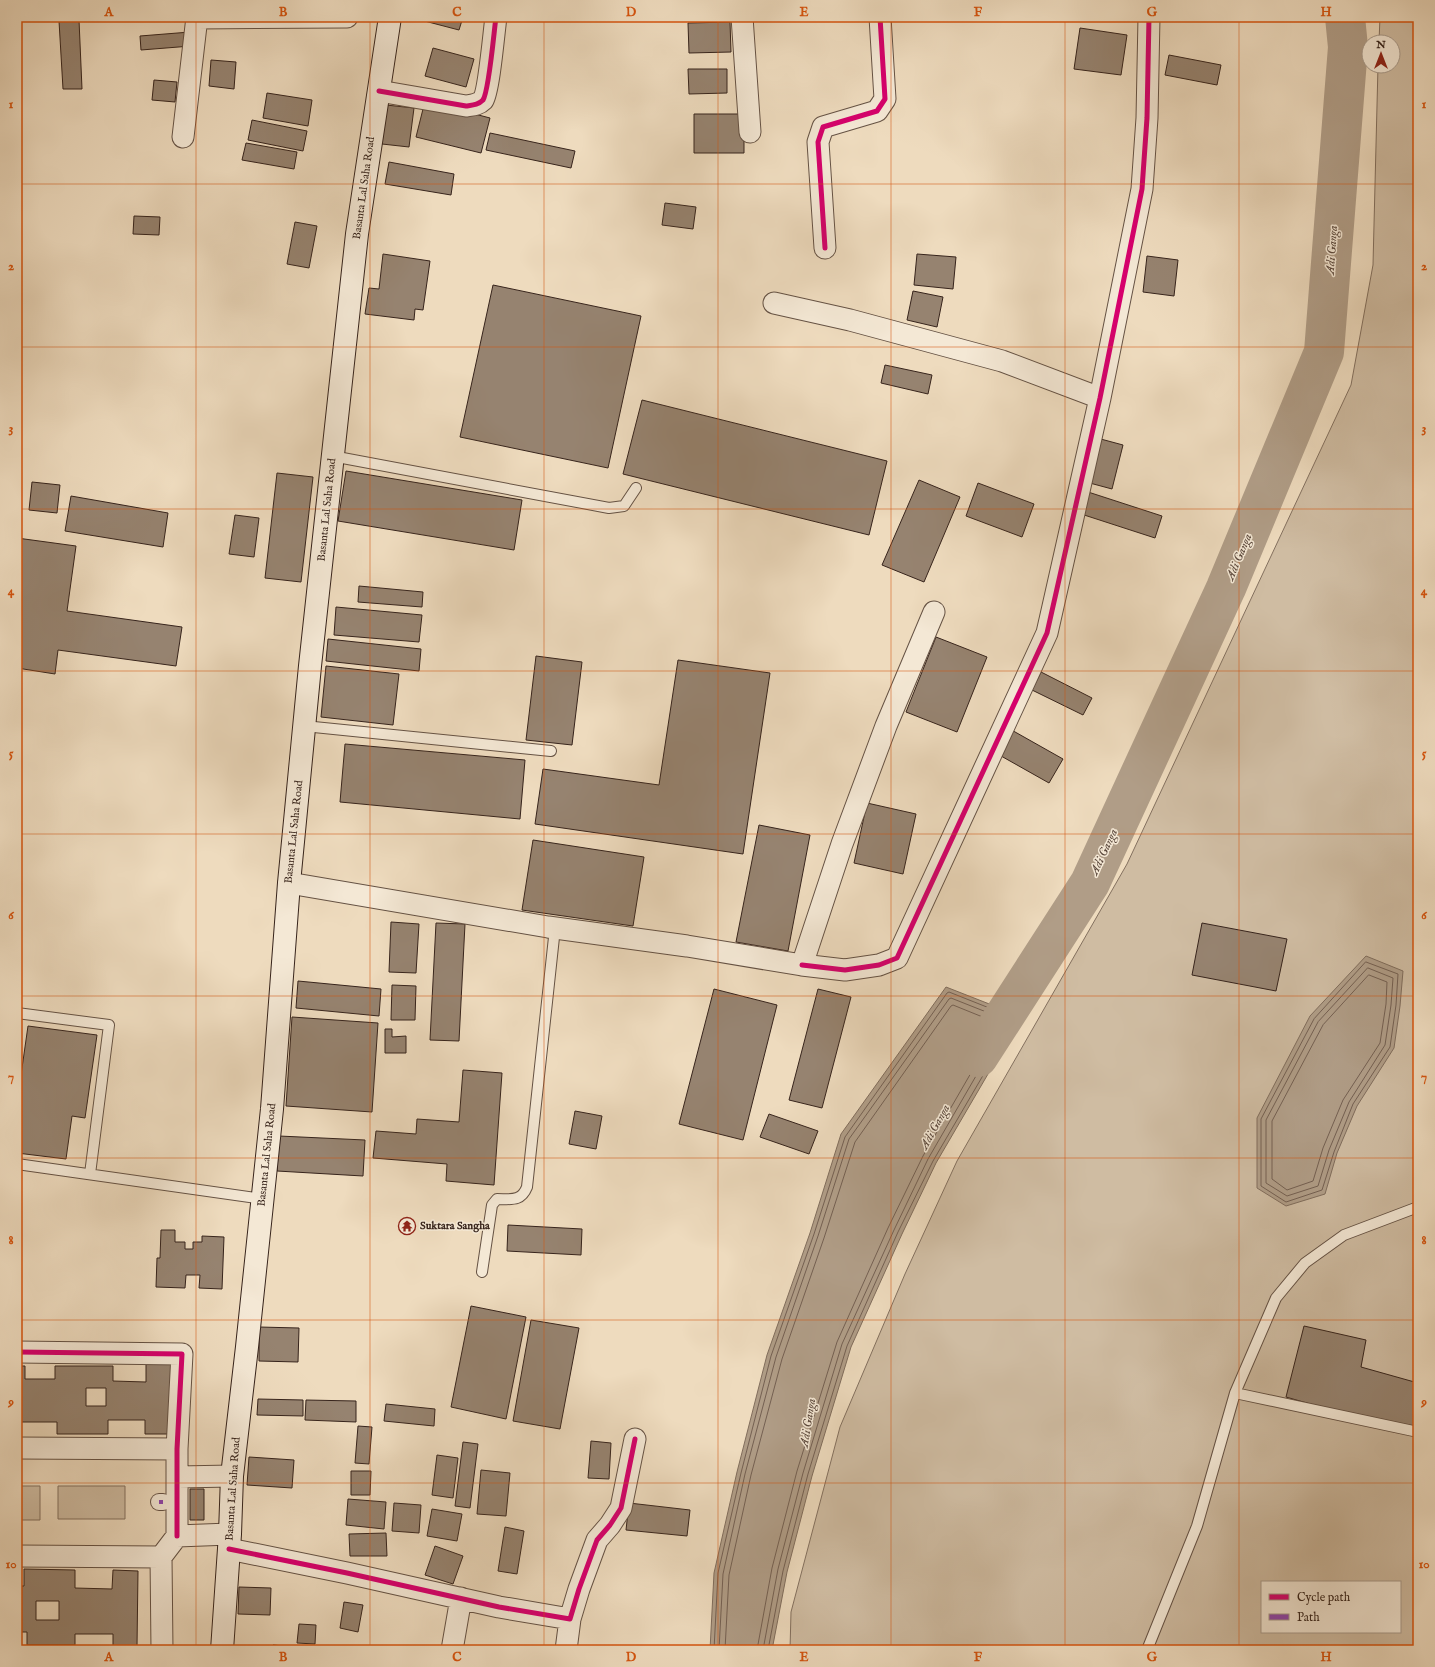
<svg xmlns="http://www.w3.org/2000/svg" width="1435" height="1667" font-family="'IM FELL English',serif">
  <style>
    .green { fill: #cfbca2; stroke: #83705f; fill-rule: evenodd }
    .water { fill: #b09d87; stroke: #806d5c }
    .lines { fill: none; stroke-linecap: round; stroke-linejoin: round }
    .shore { stroke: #746052; stroke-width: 1 }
    .river { stroke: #b09d87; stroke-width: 40 }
    .building { fill: #968370; stroke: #37241c; fill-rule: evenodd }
    .service-casing { stroke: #655244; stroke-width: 12 }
    .pedestrian-casing { stroke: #655244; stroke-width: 18 }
    .minor-casing { stroke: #655244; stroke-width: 23 }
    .secondary-casing { stroke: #37241c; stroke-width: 24 }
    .service { stroke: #f4e8d5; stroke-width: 10 }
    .pedestrian { stroke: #f4e8d5; stroke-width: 16 }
    .minor { stroke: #f4e8d5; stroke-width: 21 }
    .secondary { stroke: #f4e8d5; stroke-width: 22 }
    .quiet { stroke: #8e44ad; stroke-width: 4; stroke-dasharray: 8 4; stroke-linecap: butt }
    .cycleway-casing { stroke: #f4e8d5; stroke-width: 8 }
    .cycleway { stroke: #d6006c; stroke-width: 5 }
    .grid { fill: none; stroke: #d6540e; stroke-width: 1; stroke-opacity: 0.55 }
    .labels { text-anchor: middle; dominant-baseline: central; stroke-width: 3; stroke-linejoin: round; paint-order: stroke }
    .street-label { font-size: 11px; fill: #37241c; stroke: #f4e8d5 }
    .poi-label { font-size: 11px; font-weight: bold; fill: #37241c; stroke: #f4e8d5; text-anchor: start }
    .water-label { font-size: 12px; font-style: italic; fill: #5b483c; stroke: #f4e8d5 }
    .neatline { fill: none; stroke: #d6540e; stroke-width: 1.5 }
    .grid-label { font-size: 13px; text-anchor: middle; font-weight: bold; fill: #d6540e }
  </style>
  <rect width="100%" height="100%" fill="#eedbbe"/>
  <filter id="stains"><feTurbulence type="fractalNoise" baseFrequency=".005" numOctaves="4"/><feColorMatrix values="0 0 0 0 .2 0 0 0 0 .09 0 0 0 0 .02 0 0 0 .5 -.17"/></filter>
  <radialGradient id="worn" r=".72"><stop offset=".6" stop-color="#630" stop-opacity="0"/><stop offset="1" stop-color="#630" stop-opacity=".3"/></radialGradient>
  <path class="green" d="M 1380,17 L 1418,17 L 1418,1650 L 790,1650 L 791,1612 L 840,1427 L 905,1274 L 957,1161 L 1127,864 L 1351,385 L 1373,265 L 1378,66 L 1393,66 L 1393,42 L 1379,42 ZM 1262,1582 L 1400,1582 L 1400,1632 L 1262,1632 Z
    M 17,1486 L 40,1486 L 40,1520 L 17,1520 Z
    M 58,1486 L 125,1486 L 125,1519 L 58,1519 Z"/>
  <path class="water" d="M 1366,956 L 1403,971 L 1400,1006 L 1394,1048 L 1357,1106 L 1337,1153 L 1325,1194 L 1286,1206 L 1257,1188 L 1257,1118 L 1310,1016 Z
    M 946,987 L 1025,1018 L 988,1074 L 936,1163 L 902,1234 L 851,1347 L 812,1476 L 787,1572 L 772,1650 L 710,1650 L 714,1573 L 737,1472 L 767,1355 L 810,1233 L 841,1134 Z"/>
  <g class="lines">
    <path class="shore" d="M 1366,962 L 1398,974 L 1396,1005 L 1390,1047 L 1353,1104 L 1334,1152 L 1322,1190 L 1286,1202 L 1261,1186 L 1261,1119 L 1314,1019 Z
      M 1368,968 L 1393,978 L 1391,1005 L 1385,1045 L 1349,1102 L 1329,1150 L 1318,1186 L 1287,1196 L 1266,1183 L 1266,1120 L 1318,1022 Z
      M 1369,975 L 1387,982 L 1386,1004 L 1380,1043 L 1343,1100 L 1323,1148 L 1313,1181 L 1287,1190 L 1272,1179 L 1272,1121 L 1323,1025 Z
      M 714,1650 L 718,1573 L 741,1473 L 771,1356 L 814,1234 L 845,1137 L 947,993 L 949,992 L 1017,1019 L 1018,1021 L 985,1072 L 933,1161 L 898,1232 L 847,1346 L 808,1474 L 783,1571 L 768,1650
      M 719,1650 L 723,1574 L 745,1474 L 776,1357 L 818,1236 L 849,1139 L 949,999 L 951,998 L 1009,1021 L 1011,1024 L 980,1069 L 928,1159 L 894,1230 L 842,1344 L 803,1473 L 778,1569 L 763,1650
      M 725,1650 L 729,1575 L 751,1475 L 782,1359 L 824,1238 L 855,1142 L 951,1006 L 953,1005 L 1000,1024 L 1001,1027 L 975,1066 L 923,1156 L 888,1228 L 837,1342 L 797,1471 L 772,1568 L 757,1650"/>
    <path class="river" d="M 978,1057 L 1090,883 L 1226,588 L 1324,352 L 1348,47 L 1345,17"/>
  </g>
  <path class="building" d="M 414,17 L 463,17 L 459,30 L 413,18 Z
    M 79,20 L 82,89 L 63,89 L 59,21 Z
    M 730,22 L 731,52 L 689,53 L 688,23 Z
    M 1080,28 L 1127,35 L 1121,75 L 1074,69 Z
    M 190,32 L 191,46 L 141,50 L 140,36 Z
    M 433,48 L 474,59 L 466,87 L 425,76 Z
    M 1169,55 L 1221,65 L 1217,85 L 1165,75 Z
    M 211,60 L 236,62 L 234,89 L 209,86 Z
    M 688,69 L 727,69 L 727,93 L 689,94 Z
    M 154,80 L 177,82 L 175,102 L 152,100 Z
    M 267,93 L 312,100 L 308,126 L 263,118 Z
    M 425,101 L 490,118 L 481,153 L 416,137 Z
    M 386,105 L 414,108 L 409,147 L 382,144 Z
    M 694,114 L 744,114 L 744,153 L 694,153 Z
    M 252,120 L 307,131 L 303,151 L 248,140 Z
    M 490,133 L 575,151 L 571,168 L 486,150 Z
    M 246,143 L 297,152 L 294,169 L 242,160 Z
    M 389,162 L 454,174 L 451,195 L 385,184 Z
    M 665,203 L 696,207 L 693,229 L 662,225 Z
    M 134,216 L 160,217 L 159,235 L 133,234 Z
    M 295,222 L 317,226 L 309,268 L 287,264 Z
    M 383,254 L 430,261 L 423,310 L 415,309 L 414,320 L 365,314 L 369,288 L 379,289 Z
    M 917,254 L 956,257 L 953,289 L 914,285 Z
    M 1147,256 L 1178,260 L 1174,296 L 1143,292 Z
    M 493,285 L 641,316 L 608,468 L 460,437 Z
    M 913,291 L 943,297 L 937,327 L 907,320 Z
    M 885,365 L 932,375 L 928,394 L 881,383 Z
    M 642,400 L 887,461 L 869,535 L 623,474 Z
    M 1097,438 L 1123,445 L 1112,489 L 1086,482 Z
    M 346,471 L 522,500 L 514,550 L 338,521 Z
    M 277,473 L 313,477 L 301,582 L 265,578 Z
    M 919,480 L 960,497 L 924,582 L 882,565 Z
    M 32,482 L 60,485 L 57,513 L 29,510 Z
    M 978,483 L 1034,504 L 1022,537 L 966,516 Z
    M 1085,491 L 1162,516 L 1155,538 L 1078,513 Z
    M 71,496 L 168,513 L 163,547 L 65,531 Z
    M 235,515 L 259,518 L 254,557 L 229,554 Z
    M 17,538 L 76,546 L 67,611 L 182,627 L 176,666 L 58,650 L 55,674 L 17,668 Z
    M 359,586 L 423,592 L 422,607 L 358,602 Z
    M 336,607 L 422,615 L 419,642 L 334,635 Z
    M 936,637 L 987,657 L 957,732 L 906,712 Z
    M 328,639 L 421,649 L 419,671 L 326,661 Z
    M 536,656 L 582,662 L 572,745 L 526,740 Z
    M 678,660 L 770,673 L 743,854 L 535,824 L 543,769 L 659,785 Z
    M 326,666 L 399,674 L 393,725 L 321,717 Z
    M 1041,672 L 1092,698 L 1083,715 L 1032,690 Z
    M 1008,728 L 1063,759 L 1049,783 L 994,752 Z
    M 345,744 L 525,760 L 520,819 L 340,802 Z
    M 867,803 L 916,814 L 903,874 L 854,863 Z
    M 759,825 L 810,835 L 788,951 L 736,942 Z
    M 533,840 L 644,857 L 633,926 L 522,910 Z
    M 391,922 L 419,924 L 416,973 L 389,972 Z
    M 436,923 L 465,924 L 459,1041 L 430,1040 Z
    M 1202,923 L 1287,939 L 1276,991 L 1192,975 Z
    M 298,981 L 381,989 L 379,1016 L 296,1008 Z
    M 392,985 L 416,986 L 415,1020 L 391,1020 Z
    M 714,989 L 777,1005 L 743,1140 L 679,1124 Z
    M 818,989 L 851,997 L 822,1108 L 789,1100 Z
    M 292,1017 L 378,1023 L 372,1112 L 286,1106 Z
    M 28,1026 L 97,1035 L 85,1118 L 72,1116 L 66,1159 L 17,1153 L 17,1103 Z
    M 385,1029 L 392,1029 L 392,1037 L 406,1036 L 406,1053 L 385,1053 Z
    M 463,1070 L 502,1073 L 494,1185 L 446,1181 L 447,1164 L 373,1158 L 376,1131 L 416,1134 L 417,1119 L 459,1122 Z
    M 575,1111 L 602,1116 L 596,1149 L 569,1144 Z
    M 769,1114 L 818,1131 L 809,1154 L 760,1137 Z
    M 279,1136 L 365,1140 L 363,1176 L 277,1171 Z
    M 508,1225 L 582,1229 L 581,1255 L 507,1251 Z
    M 161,1230 L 175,1230 L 175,1242 L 185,1242 L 185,1249 L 193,1249 L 193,1242 L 202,1242 L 202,1236 L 224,1237 L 222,1289 L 199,1288 L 200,1275 L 186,1275 L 185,1288 L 156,1287 L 157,1258 L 160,1258 Z
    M 471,1306 L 526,1317 L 506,1419 L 451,1407 Z
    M 531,1320 L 579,1328 L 560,1429 L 513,1421 Z
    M 1304,1326 L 1366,1340 L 1361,1367 L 1418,1383 L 1418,1435 L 1286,1397 Z
    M 259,1327 L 299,1328 L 298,1362 L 259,1361 Z
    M 146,1360 L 172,1360 L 172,1434 L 145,1434 L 145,1420 L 108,1420 L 108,1434 L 57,1434 L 57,1422 L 19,1422 L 19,1434 L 17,1433 L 19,1384 L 17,1384 L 17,1366 L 25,1366 L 25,1379 L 55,1379 L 55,1366 L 113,1366 L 113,1381 L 146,1382 ZM 86,1388 L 106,1388 L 106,1406 L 86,1406 Z
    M 258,1399 L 303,1400 L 303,1416 L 257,1415 Z
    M 306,1400 L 356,1401 L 356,1422 L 305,1420 Z
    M 386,1404 L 435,1409 L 434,1426 L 384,1421 Z
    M 358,1426 L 372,1427 L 369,1464 L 355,1463 Z
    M 591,1441 L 611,1443 L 609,1479 L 588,1478 Z
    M 463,1442 L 478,1444 L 470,1508 L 455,1506 Z
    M 437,1455 L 458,1458 L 453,1498 L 432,1495 Z
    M 249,1457 L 294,1460 L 292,1488 L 247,1485 Z
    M 481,1470 L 510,1473 L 506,1516 L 477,1514 Z
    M 351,1471 L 371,1471 L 370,1495 L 351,1495 Z
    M 190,1489 L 204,1489 L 204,1520 L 190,1520 Z
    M 348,1499 L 386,1502 L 384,1529 L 346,1525 Z
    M 394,1503 L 421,1505 L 419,1533 L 392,1531 Z
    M 629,1503 L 690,1510 L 687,1536 L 626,1530 Z
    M 432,1509 L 462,1514 L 457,1541 L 427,1536 Z
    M 505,1527 L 524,1531 L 517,1574 L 498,1571 Z
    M 386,1533 L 387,1556 L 350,1556 L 349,1534 Z
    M 435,1546 L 463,1556 L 453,1584 L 425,1575 Z
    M 24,1569 L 75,1570 L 75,1588 L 112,1589 L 113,1570 L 138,1571 L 137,1646 L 113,1646 L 113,1634 L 75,1634 L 75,1645 L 27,1645 L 27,1632 L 17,1632 L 17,1586 L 24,1586 ZM 36,1601 L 59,1601 L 59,1620 L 36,1620 Z
    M 239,1587 L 271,1588 L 270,1615 L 238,1614 Z
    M 344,1602 L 363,1605 L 358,1632 L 340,1628 Z
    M 299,1624 L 316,1625 L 315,1644 L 297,1643 Z
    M 273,1645 L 317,1649 L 317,1650 L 272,1650 Z"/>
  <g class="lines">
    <g class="service-casing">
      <path id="service" d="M 332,456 L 609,508 L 624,506 L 636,488
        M 304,726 L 551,751
        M 17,1013 L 109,1025 L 90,1174
        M 17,1164 L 263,1199
        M 482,1272 L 492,1205 L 497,1199 C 511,1199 521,1202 527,1187 L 555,928
        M 1235,1393 L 1418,1432
        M 1147,1650 L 1197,1526 L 1235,1393 L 1276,1298 L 1305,1263 L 1344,1235 L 1418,1207"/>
    </g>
    <g class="pedestrian-casing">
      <path id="pedestrian" d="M 159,1502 L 163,1502"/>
    </g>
    <g class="minor-casing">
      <path id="minor" d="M 742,17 L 750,132
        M 197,18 L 347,17
        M 379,91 L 466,106 C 473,105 478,105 483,100 C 489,91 494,31 496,17
        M 183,137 L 197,17
        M 825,248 L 818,142 L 823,127 L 877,111 L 885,99 L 880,17
        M 774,303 L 850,320 L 1002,361 L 1100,398
        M 289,883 L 548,927 L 687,946 L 802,965 L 842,844 L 886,726 L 934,612
        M 802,965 L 845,970 L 879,965 L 897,958 L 1047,633 L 1100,398 L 1142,189 L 1147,118 L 1149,17
        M 17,1352 L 182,1354 L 177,1449 L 177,1536
        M 17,1448 L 177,1449
        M 178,1477 L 232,1476
        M 229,1549 L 347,1573 L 499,1607 L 570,1619 L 579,1589 L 597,1540 L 610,1525 L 621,1508 L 635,1439
        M 17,1556 L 161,1557
        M 162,1650 L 161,1557 L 177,1536 L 230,1534
        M 452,1650 L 461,1598
        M 566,1650 L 570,1619"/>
    </g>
    <g class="secondary-casing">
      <path id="secondary" d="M 222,1650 L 230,1534 L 232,1476 L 247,1347 L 272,1109 L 289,883 L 310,666 L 357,234 L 390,17"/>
    </g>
    <use href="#service" class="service"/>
    <use href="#pedestrian" class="pedestrian"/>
    <use href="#minor" class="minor"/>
    <use href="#secondary" class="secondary"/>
    <path class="quiet" d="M 159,1502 L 163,1502"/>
    <g class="cycleway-casing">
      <path id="cycleway" d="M 379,91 L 466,106 C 473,105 478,105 483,100 C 489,91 494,31 496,17
        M 825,248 L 818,142 L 823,127 L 877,111 L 885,99 L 880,17
        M 802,965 L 845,970 L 879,965 L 897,958 L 1047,633 L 1100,398 L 1142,189 L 1147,118 L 1149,17
        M 17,1352 L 182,1354 L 177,1449 L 177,1536
        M 229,1549 L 347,1573 L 499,1607 L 570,1619 L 579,1589 L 597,1540 L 610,1525 L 621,1508 L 635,1439"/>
    </g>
    <use href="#cycleway" class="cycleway"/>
  </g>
  <path class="grid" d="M 196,17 L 196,1650M 370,17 L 370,1650M 544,17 L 544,1650M 718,17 L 718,1650M 891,17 L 891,1650M 1065,17 L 1065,1650M 1239,17 L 1239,1650M 17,184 L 1418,184M 17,347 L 1418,347M 17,509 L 1418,509M 17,671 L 1418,671M 17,834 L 1418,834M 17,996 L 1418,996M 17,1158 L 1418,1158M 17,1320 L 1418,1320M 17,1483 L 1418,1483"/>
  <defs>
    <g id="temple-ring" transform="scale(0.9)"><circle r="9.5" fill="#f4e8d5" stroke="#8f2418" stroke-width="1.5"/><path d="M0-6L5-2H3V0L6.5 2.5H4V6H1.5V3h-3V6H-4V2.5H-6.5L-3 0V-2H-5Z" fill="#8f2418"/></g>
  </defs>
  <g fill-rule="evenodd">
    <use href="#temple-ring" x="407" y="1226"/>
  </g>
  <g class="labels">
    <g class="street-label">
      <text transform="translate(364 188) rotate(-82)">Basanta Lal Saha Road</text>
      <text transform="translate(327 510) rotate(-84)">Basanta Lal Saha Road</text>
      <text transform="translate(294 832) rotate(-84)">Basanta Lal Saha Road</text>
      <text transform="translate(267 1155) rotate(-84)">Basanta Lal Saha Road</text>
      <text transform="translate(233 1489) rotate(-86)">Basanta Lal Saha Road</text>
    </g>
    <g class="poi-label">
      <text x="420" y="1226">Suktara Sangha</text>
    </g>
    <g class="water-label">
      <text transform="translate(1332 250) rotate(-86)">Adi Ganga</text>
      <text transform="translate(1239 557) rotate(-67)">Adi Ganga</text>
      <text transform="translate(1104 852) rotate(-65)">Adi Ganga</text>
      <text transform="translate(935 1127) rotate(-61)">Adi Ganga</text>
      <text transform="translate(808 1423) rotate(-81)">Adi Ganga</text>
    </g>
  </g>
  <rect width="1435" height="1667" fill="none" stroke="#eedbbe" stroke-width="44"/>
  <rect x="1261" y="1581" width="140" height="52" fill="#f4e8d5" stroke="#a89a8b"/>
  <rect x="1269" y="1594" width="20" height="6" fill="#d6006c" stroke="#a89a8b"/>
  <text x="1297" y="1601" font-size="12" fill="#37241c">Cycle path</text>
  <rect x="1269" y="1614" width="20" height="6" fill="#8e44ad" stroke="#a89a8b"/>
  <text x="1297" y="1621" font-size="12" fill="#37241c">Path</text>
  <g transform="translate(1381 54)"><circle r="19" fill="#f4e8d5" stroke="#a89a8b"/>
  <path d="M0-3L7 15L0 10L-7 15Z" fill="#8f2418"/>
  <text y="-6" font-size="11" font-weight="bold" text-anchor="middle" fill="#37241c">N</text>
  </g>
  <rect x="22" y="22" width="1391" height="1623" class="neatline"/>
  <g class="grid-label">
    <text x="109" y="16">A</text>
    <text x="283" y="16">B</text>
    <text x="457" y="16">C</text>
    <text x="631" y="16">D</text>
    <text x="804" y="16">E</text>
    <text x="978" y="16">F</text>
    <text x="1152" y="16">G</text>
    <text x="1326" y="16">H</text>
    <text x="11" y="108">1</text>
    <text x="1424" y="108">1</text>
    <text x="11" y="270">2</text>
    <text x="1424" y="270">2</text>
    <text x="11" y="432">3</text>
    <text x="1424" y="432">3</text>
    <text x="11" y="595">4</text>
    <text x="1424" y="595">4</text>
    <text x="11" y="757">5</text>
    <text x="1424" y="757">5</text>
    <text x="11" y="919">6</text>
    <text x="1424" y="919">6</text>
    <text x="11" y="1081">7</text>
    <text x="1424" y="1081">7</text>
    <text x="11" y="1244">8</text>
    <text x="1424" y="1244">8</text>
    <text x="11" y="1406">9</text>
    <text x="1424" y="1406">9</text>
    <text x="11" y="1568">10</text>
    <text x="1424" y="1568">10</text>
    <text x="109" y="1661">A</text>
    <text x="283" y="1661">B</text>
    <text x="457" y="1661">C</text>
    <text x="631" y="1661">D</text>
    <text x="804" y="1661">E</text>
    <text x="978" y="1661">F</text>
    <text x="1152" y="1661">G</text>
    <text x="1326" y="1661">H</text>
  </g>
  <rect width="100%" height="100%" filter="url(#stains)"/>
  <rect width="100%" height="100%" fill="url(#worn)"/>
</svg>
